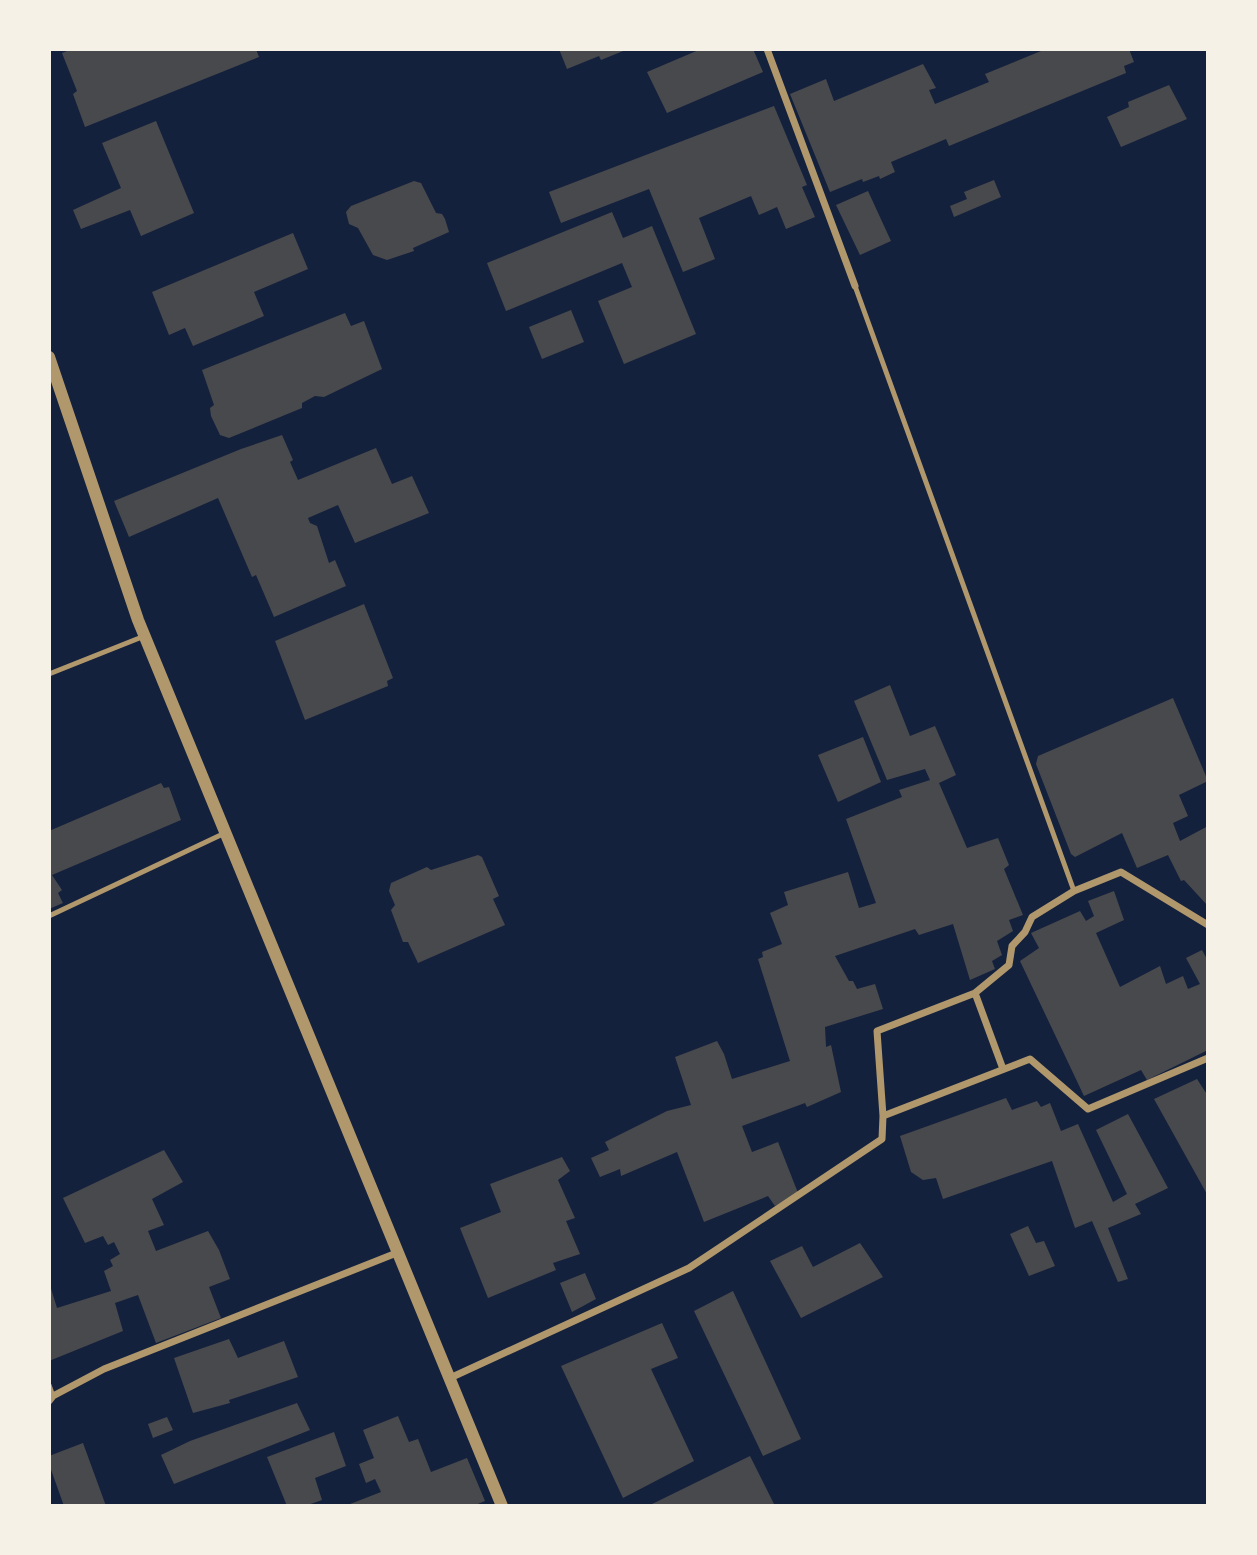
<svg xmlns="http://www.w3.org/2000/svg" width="1257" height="1555" font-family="'Roboto Condensed',sans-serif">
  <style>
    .building { fill: #48494c }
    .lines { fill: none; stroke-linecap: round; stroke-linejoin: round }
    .service { stroke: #b1986c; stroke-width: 5 }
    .minor { stroke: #b1986c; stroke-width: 7 }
    .tertiary { stroke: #b1986c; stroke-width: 12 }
  </style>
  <rect width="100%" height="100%" fill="#14213d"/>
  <path class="building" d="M 72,49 L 256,49 L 259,57 L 85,127 L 73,94 L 77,91 L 62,53 Z
    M 559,49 L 628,49 L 601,60 L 599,56 L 567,69 Z
    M 701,49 L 753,49 L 763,72 L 667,113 L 647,72 Z
    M 1046,49 L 1129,49 L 1134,62 L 1124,66 L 1126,73 L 949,146 L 946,139 L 891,162 L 895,172 L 880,179 L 879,176 L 863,182 L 862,179 L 830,192 L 790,94 L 826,79 L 834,101 L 923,64 L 936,88 L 929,90 L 935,104 L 989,82 L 985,74 Z
    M 1169,85 L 1187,119 L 1121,147 L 1107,117 L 1129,107 L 1128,102 Z
    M 774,106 L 807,185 L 802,187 L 815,217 L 786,229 L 777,207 L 759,215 L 751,196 L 699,218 L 715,259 L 683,272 L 649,189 L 561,223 L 549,192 Z
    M 156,121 L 194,213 L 141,236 L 130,210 L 81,229 L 73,210 L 121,188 L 102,143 Z
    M 994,180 L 1001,197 L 954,217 L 950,206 L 967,199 L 964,192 Z
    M 414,181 L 421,183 L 436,213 L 442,214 L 445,219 L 449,232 L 413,248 L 414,251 L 387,260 L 373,255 L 358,228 L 349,224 L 346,212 L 351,206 Z
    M 868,191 L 891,241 L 860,255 L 836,205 Z
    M 612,212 L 623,238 L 652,226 L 696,334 L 624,364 L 598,301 L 632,287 L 622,263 L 506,311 L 487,263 Z
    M 293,233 L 308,269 L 254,292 L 264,316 L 193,346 L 185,328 L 169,335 L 152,292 Z
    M 571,310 L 584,342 L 542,359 L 529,327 Z
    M 345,313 L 351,326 L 364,321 L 382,369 L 324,397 L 315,396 L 302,403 L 302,408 L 229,438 L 220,435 L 211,416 L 210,408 L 214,405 L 202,370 Z
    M 282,435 L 293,460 L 290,462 L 298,480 L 376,448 L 392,484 L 412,476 L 429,513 L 355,543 L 338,505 L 308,518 L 310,523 L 317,526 L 329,563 L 335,560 L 346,586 L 274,617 L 256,575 L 252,577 L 218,498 L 129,537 L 114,501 L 241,449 Z
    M 364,604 L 393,678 L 387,681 L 388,686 L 305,720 L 275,641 Z
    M 890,685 L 910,736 L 935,726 L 956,775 L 939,783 L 967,848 L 998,838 L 1009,865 L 1004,869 L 1023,915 L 1009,920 L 1013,931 L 997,941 L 1002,955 L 992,961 L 995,969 L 970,980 L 953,924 L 919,935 L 915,929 L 835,956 L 849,981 L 853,981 L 857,989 L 875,984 L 883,1009 L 825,1027 L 826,1047 L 831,1045 L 841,1092 L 807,1107 L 805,1103 L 742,1126 L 752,1152 L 778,1142 L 798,1193 L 775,1206 L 768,1196 L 704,1222 L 677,1152 L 621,1176 L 620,1169 L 600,1177 L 591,1158 L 609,1150 L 605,1142 L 667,1111 L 691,1105 L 675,1057 L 717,1041 L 724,1054 L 732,1079 L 790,1061 L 758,959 L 763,957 L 762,952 L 782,944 L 770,913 L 788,905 L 784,892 L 848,872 L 859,908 L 876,903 L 846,819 L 902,797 L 899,790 L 930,780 L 925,769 L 887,780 L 854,701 Z
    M 1173,698 L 1208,781 L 1179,795 L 1188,816 L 1173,823 L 1180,841 L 1208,826 L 1208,906 L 1184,880 L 1181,881 L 1168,855 L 1137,868 L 1122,833 L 1075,857 L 1071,854 L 1036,764 L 1038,756 Z
    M 863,737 L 881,782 L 838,802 L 818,755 Z
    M 161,783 L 164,788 L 169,787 L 181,820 L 52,875 L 62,890 L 58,893 L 63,903 L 49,909 L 49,831 Z
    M 478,855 L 482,857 L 499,896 L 493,899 L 505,925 L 418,963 L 408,942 L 403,942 L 391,910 L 395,905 L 389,891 L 391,883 L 427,867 L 431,870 Z
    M 1114,891 L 1124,920 L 1096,933 L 1120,987 L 1160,966 L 1166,984 L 1183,976 L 1188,989 L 1200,984 L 1186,958 L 1202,950 L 1208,961 L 1208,1050 L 1147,1080 L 1141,1070 L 1084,1096 L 1020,961 L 1039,948 L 1031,933 L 1080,911 L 1086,921 L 1094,916 L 1088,901 Z
    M 1197,1079 L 1208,1096 L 1208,1196 L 1154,1099 Z
    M 1006,1098 L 1012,1110 L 1037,1101 L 1041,1107 L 1050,1103 L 1061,1131 L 1078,1124 L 1113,1202 L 1127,1194 L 1096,1130 L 1128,1114 L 1168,1188 L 1135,1204 L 1141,1214 L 1108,1228 L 1128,1279 L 1118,1282 L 1092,1221 L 1075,1228 L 1052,1161 L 943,1199 L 936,1178 L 923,1180 L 911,1172 L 900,1136 Z
    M 164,1150 L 183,1182 L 152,1199 L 164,1225 L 148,1231 L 156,1251 L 208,1231 L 219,1250 L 230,1279 L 209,1287 L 221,1318 L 156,1343 L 138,1295 L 115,1303 L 123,1331 L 49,1361 L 49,1282 L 57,1308 L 111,1291 L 104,1271 L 113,1266 L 110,1260 L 120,1254 L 114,1242 L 108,1245 L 103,1236 L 85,1243 L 63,1198 Z
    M 562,1157 L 570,1171 L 558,1180 L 575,1218 L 566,1221 L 580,1254 L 553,1263 L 556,1270 L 488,1298 L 460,1228 L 501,1212 L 490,1184 Z
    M 1028,1226 L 1036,1243 L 1044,1241 L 1055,1266 L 1029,1276 L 1010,1234 Z
    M 860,1243 L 883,1277 L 801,1318 L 770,1261 L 802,1246 L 813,1267 Z
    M 585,1273 L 596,1299 L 572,1312 L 560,1283 Z
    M 733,1291 L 801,1439 L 763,1456 L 694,1311 Z
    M 662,1323 L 678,1358 L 651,1369 L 694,1461 L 623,1498 L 561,1366 Z
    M 229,1339 L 238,1358 L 284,1341 L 298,1377 L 229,1400 L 230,1403 L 193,1413 L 174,1358 Z
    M 297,1403 L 310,1430 L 174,1484 L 161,1455 L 190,1441 Z
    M 398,1416 L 409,1442 L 418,1439 L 431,1472 L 467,1458 L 485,1501 L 473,1506 L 345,1506 L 381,1492 L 375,1479 L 366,1483 L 359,1464 L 374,1458 L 363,1430 Z
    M 167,1417 L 173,1430 L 153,1438 L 148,1424 Z
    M 334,1432 L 346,1466 L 315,1478 L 322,1500 L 305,1506 L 287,1506 L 267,1457 Z
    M 83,1443 L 106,1506 L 64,1506 L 49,1464 L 49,1456 Z
    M 750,1456 L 775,1506 L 648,1506 Z"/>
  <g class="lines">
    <path class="service" d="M 855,286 L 1074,891
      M 49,674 L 142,637
      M 49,916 L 225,833
      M 49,1385 L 53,1396"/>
    <path class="minor" d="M 767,49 L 855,286
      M 975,993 L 1009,965 L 1012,946 L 1025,932 L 1032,917 L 1074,891 L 1121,872 L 1208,925
      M 883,1116 L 877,1031 L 975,993 L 1003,1069
      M 450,1378 L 689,1268 L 882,1139 L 883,1116 L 1030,1059 L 1088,1109 L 1208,1058
      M 49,1401 L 53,1396 L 104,1369 L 399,1252"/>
    <path class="tertiary" d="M 49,357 L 138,620 L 502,1506"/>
  </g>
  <rect width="1257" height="1555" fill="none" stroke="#f6f1e7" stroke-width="102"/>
</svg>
